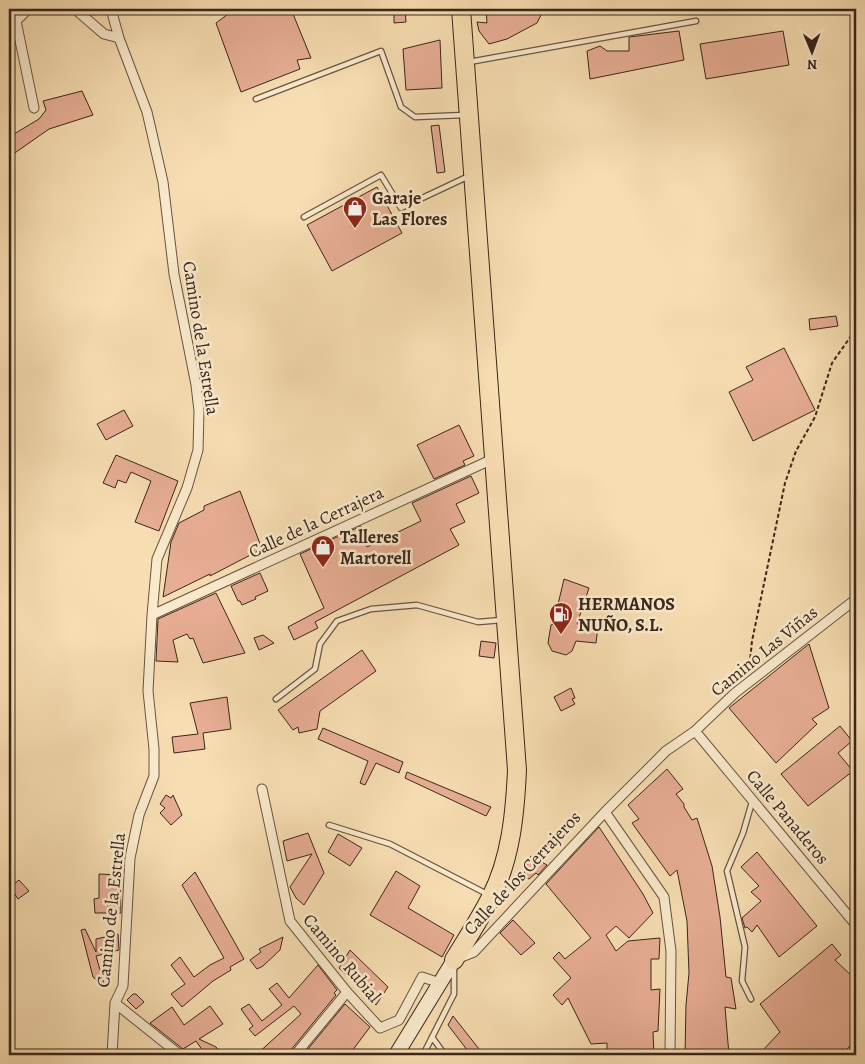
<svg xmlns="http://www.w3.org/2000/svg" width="865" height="1064" font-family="Alegreya,serif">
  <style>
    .building { fill: #e8ae95; stroke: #3a261c }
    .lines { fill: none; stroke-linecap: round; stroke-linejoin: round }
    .lane-casing { stroke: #695442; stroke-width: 7 }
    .street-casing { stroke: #695442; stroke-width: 11 }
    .secondary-casing { stroke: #3a261c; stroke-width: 16 }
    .highway-casing { stroke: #3a261c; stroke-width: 20 }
    .path { stroke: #3a261c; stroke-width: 2; stroke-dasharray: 4 2.5; stroke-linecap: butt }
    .lane { stroke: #faeacd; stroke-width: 4.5 }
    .street { stroke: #faeacd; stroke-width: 9 }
    .secondary { stroke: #faeacd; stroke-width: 14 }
    .highway { stroke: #f7deb2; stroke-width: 18 }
    .labels { text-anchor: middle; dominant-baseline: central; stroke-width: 5; stroke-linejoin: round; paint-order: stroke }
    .poi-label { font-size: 18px; font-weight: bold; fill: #3a261c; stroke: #faeacd; text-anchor: start }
    .street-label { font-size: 18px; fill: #3a261c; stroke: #faeacd }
  </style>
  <rect width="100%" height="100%" fill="#f7deb2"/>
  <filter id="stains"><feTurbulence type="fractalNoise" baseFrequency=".004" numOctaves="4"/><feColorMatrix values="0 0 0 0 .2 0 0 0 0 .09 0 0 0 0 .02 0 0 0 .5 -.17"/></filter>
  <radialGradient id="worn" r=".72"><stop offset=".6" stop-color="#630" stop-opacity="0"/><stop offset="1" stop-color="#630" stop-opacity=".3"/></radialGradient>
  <path class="building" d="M 235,9 L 291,9 L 311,58 L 297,60 L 300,69 L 241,92 L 216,23 Z
    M 394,9 L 405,9 L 406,22 L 394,23 Z
    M 486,9 L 544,9 L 537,23 L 507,39 L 489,44 L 479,31 L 477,22 L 487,23 Z
    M 679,31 L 684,60 L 590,79 L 587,51 L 600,46 L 607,51 L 629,51 L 629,37 Z
    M 783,31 L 789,65 L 706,79 L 700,44 Z
    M 440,40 L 442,88 L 406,90 L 403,49 Z
    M 82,91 L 93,115 L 49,129 L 9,157 L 9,137 L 39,119 L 46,110 L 43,101 Z
    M 439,125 L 445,172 L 437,173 L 431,126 Z
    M 377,187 L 402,233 L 332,271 L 307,225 Z
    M 836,316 L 838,326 L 810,330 L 809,319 Z
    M 784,348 L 815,410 L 753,441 L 729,392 L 753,380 L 746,367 Z
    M 124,410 L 133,426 L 106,440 L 97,424 Z
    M 459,425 L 474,456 L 463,461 L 465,465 L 434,479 L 417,445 Z
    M 116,455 L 178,481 L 159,531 L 135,522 L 151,481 L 131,472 L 126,483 L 118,480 L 115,488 L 103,483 Z
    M 471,476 L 479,493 L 456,504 L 465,522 L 450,529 L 459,545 L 315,622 L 318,628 L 294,640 L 288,627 L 324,608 L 300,554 L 361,526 L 367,547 L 421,521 L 412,503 Z
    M 240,491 L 262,549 L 210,576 L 210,574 L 163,597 L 171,542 L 179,523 L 204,510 L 204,506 Z
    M 260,573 L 268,591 L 255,597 L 256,599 L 242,605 L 240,601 L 238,601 L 231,586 Z
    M 564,579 L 589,588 L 577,624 L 598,627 L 596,643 L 576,641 L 572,651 L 566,655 L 552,651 L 548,643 L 551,625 L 558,622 L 555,617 Z
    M 216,593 L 245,653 L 203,663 L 193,638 L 190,639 L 187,634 L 173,640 L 178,662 L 156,661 L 158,619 Z
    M 263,635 L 274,643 L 259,650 L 254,638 Z
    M 481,641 L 496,643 L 494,658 L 479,656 Z
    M 809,644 L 829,708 L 812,719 L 817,724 L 776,763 L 729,708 Z
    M 362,650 L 376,671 L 320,711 L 317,729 L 299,733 L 298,727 L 293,730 L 278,710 Z
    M 571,688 L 575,698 L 572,699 L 575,704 L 561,711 L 554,697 Z
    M 227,697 L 231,729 L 203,733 L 205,749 L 174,753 L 172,737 L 198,734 L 190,703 Z
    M 840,726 L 852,741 L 838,753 L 853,771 L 808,806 L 781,774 Z
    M 323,728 L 403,762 L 399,773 L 376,763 L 365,785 L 360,783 L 368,761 L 318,739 Z
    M 667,769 L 683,789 L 676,794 L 684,804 L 684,807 L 692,820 L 697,818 L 712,866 L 720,917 L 726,977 L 731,978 L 736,1009 L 725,1007 L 729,1055 L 685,1055 L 686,1005 L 689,973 L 687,921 L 677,870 L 670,876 L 632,823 L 639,819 L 628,805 Z
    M 407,772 L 491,807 L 486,816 L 405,778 Z
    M 166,795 L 171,798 L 173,795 L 182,815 L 171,825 L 160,813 L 165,808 L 160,804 Z
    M 599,827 L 643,894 L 653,913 L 629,938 L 616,926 L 606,935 L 616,951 L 628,941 L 660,938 L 659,959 L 651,959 L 651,990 L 660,989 L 658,1031 L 653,1032 L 654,1055 L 607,1055 L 607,1043 L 591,1044 L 568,998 L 562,1005 L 553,995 L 571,978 L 553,958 L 559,952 L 565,959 L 591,938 L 546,884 Z
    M 308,833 L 324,873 L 304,905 L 296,898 L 290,887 L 312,854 L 287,861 L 283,841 Z
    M 338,834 L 362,848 L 350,866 L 328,852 Z
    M 757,852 L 817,926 L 779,957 L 757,925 L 752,932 L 747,927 L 745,928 L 742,918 L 761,901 L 751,892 L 759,886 L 741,867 Z
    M 531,856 L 547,865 L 538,875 L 536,873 L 529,879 L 523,876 Z
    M 396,871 L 420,886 L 408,908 L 454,935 L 442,957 L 370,915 Z
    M 195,872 L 244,959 L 230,967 L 231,970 L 213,981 L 182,1007 L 171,994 L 185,984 L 171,965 L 180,957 L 194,977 L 210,965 L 224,958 L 182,885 Z
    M 99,874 L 120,875 L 121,913 L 95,913 L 94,899 L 99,898 Z
    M 19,880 L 29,891 L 18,899 L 10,887 Z
    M 513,920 L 535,943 L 521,955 L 500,933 Z
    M 85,929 L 96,952 L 96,939 L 118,934 L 119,950 L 96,956 L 105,987 L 93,977 L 81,930 Z
    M 283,937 L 280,950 L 263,966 L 257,969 L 250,960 L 261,952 L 259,949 Z
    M 832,944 L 841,955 L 835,960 L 856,980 L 856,1040 L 841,1055 L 770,1055 L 764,1049 L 780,1032 L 760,1004 Z
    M 350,950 L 388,987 L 376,1005 L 339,968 Z
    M 318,965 L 337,990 L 334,993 L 336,995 L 290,1051 L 289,1055 L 256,1055 L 301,1014 L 294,1006 L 255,1036 L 249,1029 L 253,1026 L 241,1009 L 249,1004 L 262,1021 L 282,1005 L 269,989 L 277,983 L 289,998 Z
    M 133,994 L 136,994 L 144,1002 L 136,1009 L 127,1000 Z
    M 345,1004 L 370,1027 L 349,1055 L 303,1055 Z
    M 210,1006 L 223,1024 L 199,1039 L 216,1047 L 223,1055 L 206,1055 L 196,1041 L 183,1049 L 150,1023 L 172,1007 L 184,1025 Z
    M 453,1016 L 479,1049 L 471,1055 L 448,1025 Z"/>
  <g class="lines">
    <g class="lane-casing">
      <path id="lane" d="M 469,62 L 696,21
        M 256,99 L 381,51 L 401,107 L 415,117 L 465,115
        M 304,217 L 381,175 L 401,208 L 469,176
        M 276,699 L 315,669 L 320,644 L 337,621 L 371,609 L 417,605 L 478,622 L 502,620
        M 329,825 L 390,844 L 487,894
        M 751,999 L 742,981 L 745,947 L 727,871 L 743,833 L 752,802
        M 432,1037 L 445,1055
        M 423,1055 L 454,994 L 454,969"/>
    </g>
    <g class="street-casing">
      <path id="street" d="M 28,9 L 16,21 L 34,108
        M 75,9 L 104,34 L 119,38
        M 111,9 L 119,38 L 147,112 L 153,138 L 163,182 L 174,274 L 196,385 L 199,411 L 198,450 L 187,488 L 157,559 L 152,615 L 148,691 L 154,749 L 154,776 L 139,815 L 130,858 L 123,986 L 115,1003 L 180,1055
        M 152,615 L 495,458
        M 695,731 L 856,925
        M 262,789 L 290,921 L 347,992 L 380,1028 L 399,1020 L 422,977 L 440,983
        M 605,812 L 664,897 L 671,951 L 670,1055
        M 456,959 L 474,952 L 605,812 L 666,751 L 695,731 L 735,693 L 856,599
        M 112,1055 L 115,1003
        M 295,1055 L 347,992"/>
    </g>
    <g class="secondary-casing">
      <path id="secondary" d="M 396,1055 L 454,960"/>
    </g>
    <g class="highway-casing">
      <path id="highway" d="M 454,960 C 466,940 480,919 491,897 C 511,858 515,813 517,770 L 461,9"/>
    </g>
    <path class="path" d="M 749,671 L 752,641 L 785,483 L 796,451 L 815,417 L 832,363 L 856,329"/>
    <use href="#lane" class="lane"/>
    <use href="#street" class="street"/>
    <use href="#secondary" class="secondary"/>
    <use href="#highway" class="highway"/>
  </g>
  <defs>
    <g id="shop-pin" transform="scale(1.25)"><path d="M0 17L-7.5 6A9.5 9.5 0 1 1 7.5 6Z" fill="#8f2418" stroke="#faeacd"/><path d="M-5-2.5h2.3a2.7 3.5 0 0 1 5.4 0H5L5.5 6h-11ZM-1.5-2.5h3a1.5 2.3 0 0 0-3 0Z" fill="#fff"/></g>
    <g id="fuel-pin" transform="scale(1.25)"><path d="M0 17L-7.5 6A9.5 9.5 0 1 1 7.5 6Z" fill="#8f2418" stroke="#faeacd"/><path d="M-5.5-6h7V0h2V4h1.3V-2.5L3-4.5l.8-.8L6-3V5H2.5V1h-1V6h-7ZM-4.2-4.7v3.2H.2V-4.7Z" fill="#fff"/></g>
  </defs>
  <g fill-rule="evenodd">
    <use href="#shop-pin" x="355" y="208"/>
    <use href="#shop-pin" x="323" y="547"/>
    <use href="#fuel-pin" x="561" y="614"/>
  </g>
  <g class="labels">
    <g class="poi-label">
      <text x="372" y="198">Garaje<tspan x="372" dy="21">Las Flores</tspan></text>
      <text x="340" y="537">Talleres<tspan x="340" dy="21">Martorell</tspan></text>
      <text x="578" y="604">HERMANOS<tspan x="578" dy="21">NUÑO, S.L.</tspan></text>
    </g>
    <g class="street-label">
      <text transform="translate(201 338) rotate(81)">Camino de la Estrella</text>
      <text transform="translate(316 522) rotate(-25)">Calle de la Cerrajera</text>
      <text transform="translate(764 651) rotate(-39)">Camino Las Viñas</text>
      <text transform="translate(788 817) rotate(50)">Calle Panaderos</text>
      <text transform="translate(522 873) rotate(-47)">Calle de los Cerrajeros</text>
      <text transform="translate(111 910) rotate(-84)">Camino de la Estrella</text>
      <text transform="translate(342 958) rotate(50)">Camino Rubial</text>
    </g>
  </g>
  <rect width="865" height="1064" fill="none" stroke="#f7deb2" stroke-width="30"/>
  <rect x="10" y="10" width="845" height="1044" fill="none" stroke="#3a261c" stroke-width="2.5"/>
  <rect x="15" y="15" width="835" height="1034" fill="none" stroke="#3a261c"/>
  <g transform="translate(812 52) rotate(179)" stroke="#faeacd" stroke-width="4" paint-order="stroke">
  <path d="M0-4L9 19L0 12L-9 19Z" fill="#3a261c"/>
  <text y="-8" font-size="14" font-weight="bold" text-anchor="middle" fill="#3a261c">N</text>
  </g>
  <rect width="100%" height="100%" filter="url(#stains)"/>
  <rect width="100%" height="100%" fill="url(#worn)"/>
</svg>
